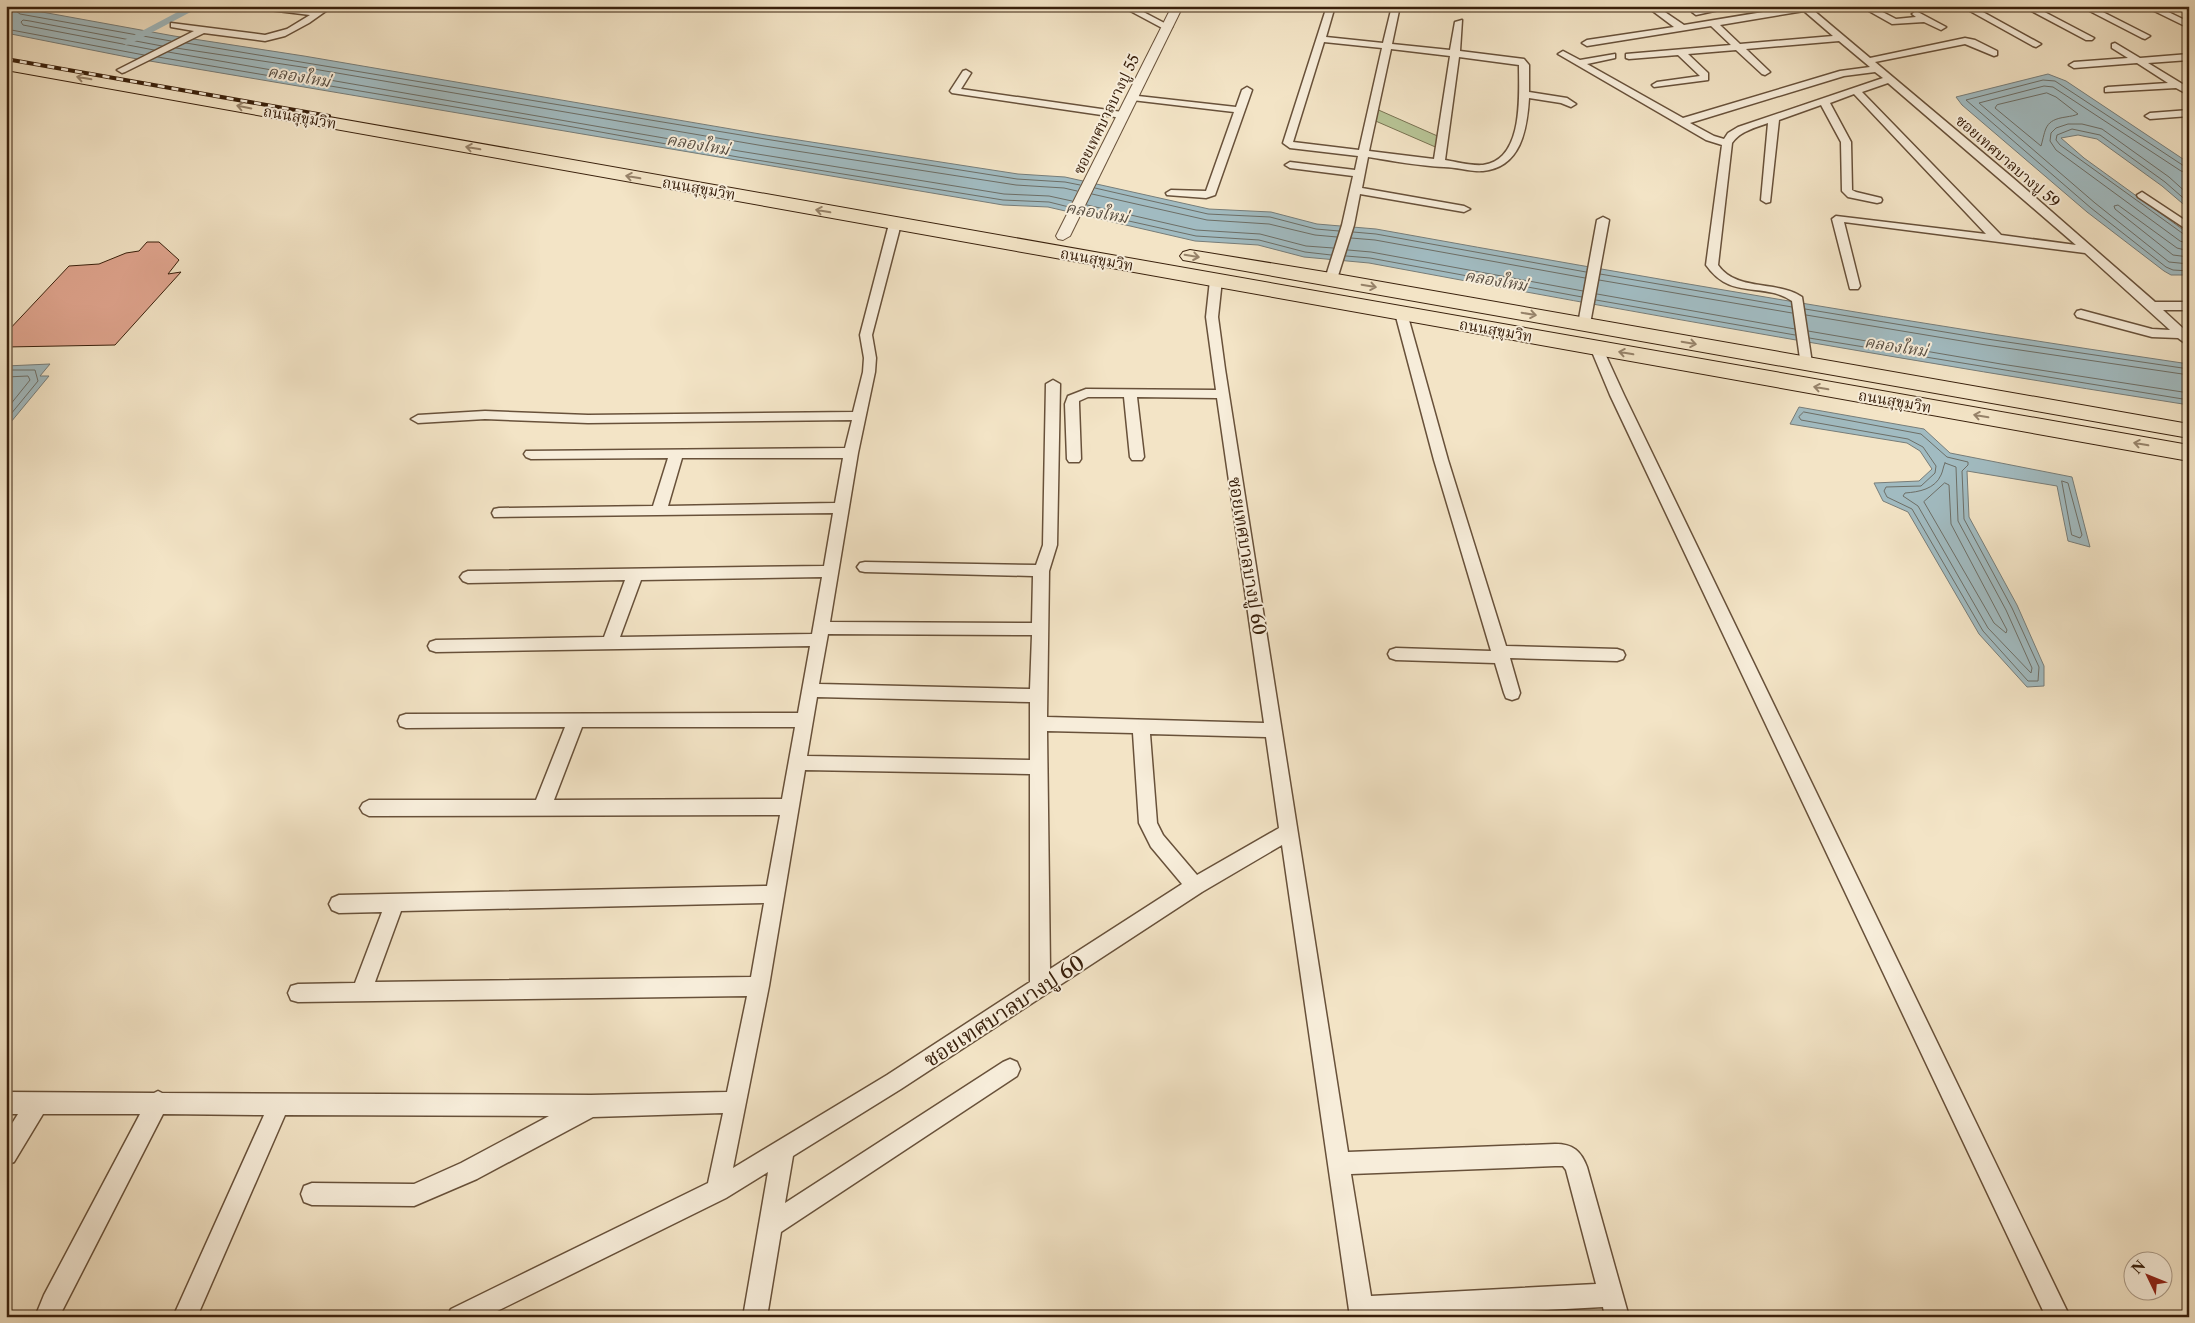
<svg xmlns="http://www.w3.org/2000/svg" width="2195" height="1323" font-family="'Libre Caslon Text','Noto Serif Thai',serif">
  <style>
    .green { fill: #b8c597; stroke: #787252 }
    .water { fill: #a1bbc1; stroke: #777d79 }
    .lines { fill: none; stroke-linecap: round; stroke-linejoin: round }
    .shore { stroke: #6d6e66; stroke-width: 1 }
    .canal { fill: #a1bbc1; fill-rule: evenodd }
    .building { fill: #e0a58f; stroke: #39200c }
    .minor-casing { stroke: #68513a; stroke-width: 3 }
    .tertiary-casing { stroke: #68513a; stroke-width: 2 }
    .trunk-casing { stroke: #39200c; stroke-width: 2 }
    .minor { fill: #f7edda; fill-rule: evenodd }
    .tertiary { fill: #f7edda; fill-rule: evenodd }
    .trunk { fill: #f3e4c6; fill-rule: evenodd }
    .rail-casing { stroke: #39200c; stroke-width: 4 }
    .rail { stroke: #f7edda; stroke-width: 2.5; stroke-dasharray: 7; stroke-linecap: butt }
    .oneway { stroke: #968269 }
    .labels { text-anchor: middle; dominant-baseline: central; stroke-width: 4; stroke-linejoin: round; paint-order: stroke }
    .far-street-label { font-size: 15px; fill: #39200c; stroke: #f7edda }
    .far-water-label { font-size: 16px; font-style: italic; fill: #584e42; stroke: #f7edda }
    .street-label { font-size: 18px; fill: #39200c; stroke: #f7edda }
    .near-street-label { font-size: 21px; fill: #39200c; stroke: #f7edda }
  </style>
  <rect width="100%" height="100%" fill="#f3e4c6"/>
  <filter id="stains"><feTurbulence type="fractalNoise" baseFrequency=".004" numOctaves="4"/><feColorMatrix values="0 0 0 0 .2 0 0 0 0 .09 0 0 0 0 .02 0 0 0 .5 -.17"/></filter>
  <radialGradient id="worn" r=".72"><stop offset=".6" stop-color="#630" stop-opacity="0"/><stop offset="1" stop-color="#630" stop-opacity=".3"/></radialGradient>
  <path class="green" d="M 1374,108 L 1442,138 L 1440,149 L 1371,119 Z"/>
  <path class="water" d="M 6,7 L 31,10 L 174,36 L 304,56 L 766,135 L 1018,174 L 1065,177 L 1209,209 L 1271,212 L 1317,224 L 1376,229 C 1647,278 1917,324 2189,364 L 2189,405 C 1915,362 1642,314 1369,263 L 1304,257 L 1258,245 L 1195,241 L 1048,207 L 1003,205 L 132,58 L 6,33 Z
    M 2048,74 L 2066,81 L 2189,163 L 2189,209 L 2162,186 L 2097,139 L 2078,135 L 2061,138 L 2084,158 L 2189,234 L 2189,275 L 2171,275 L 2164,271 L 2087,212 L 1962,105 L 1956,97 Z
    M 50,364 L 40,376 L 49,376 L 6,428 L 6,366 Z
    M 1799,407 L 1924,429 L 1950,453 L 2072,477 L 2090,547 L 2068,541 L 2057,486 L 1967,471 L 1969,517 L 2017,605 L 2044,666 L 2044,686 L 2027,687 L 1979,634 L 1908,512 L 1883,501 L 1874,483 L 1919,481 L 1932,469 L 1920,451 L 1907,443 L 1790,424 Z"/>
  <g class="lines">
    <path class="shore" d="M 15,6 L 16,11 L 20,14 L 171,41
      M 6,29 L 144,55
      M 186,43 L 765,139 L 1017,179 L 1065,182 L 1080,185
      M 176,48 L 302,67 L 764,146 L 1016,185 L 1064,188 L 1077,191
      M 154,50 L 23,25 L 21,22 L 23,20 L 30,21 L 162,46
      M 168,52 L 739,151 L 1004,194 L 1049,196 L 1072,201
      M 158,57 L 562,125 L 738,157 L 1003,200 L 1049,202 L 1069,207
      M 2047,93 L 2056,97 L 2078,114 C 2074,116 2071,116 2066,117 C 2044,120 2046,129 2041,146 L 1995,108 L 1997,105 Z
      M 2189,167 L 2184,166 L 2055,81 L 2043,80 L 1966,100 L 2091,208 L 2166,267 L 2173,270 L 2189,271
      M 2189,173 L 2181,171 L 2053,87 L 2044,86 L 1979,103 L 2095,203 L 2169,262 L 2189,264
      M 1095,188 L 1208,214 L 1270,217 L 1316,229 L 1339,231
      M 1092,194 L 1207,220 L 1269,224 L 1315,235 L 1337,237
      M 2189,195 L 2169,177 L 2102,129 L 2082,124 L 2068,124 L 2056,128 L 2051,133 L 2050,141 L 2056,150 L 2180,241 L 2189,244
      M 2189,203 L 2165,182 L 2100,135 L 2072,129 L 2057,135 L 2056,140 L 2060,145 L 2189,238
      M 1087,205 L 1196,230 L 1260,234 L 1306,246 L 1333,248
      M 1084,211 L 1196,236 L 1259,240 L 1305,252 L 1331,255
      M 1353,232 L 1376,234 L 1586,272
      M 1351,238 L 1375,240 L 1585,278
      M 1348,250 L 1371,252 L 1583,291
      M 2189,251 L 2177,248 L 2118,205 L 2114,206 L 2115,209 L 2173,255 L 2189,257
      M 1346,256 L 1370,258 L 1582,297
      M 1600,274 L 1792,307
      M 1599,280 L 1792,313
      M 1597,294 L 1795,329
      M 1596,300 L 1795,335
      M 1805,309 L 1987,339 L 2189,369
      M 1806,315 L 1986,345 L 2189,375
      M 1808,331 L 2001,364 L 2189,393
      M 1809,338 L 2189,400
      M 6,370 L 35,370 L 38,381 L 6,420
      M 6,377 L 28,376 L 30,380 L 6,410
      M 1804,412 L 1921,434 L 1947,457 L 1968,462 L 1968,465 L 1962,471 L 1964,519 L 2012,608 L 2039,667 L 2038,681 L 2028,681 L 1983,631 L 1912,509 L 1887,497 L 1884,491 L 1886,487 L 1921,486 L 1935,473 L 1936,466 L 1923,447 L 1908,439 L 1801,420 L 1799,417 Z
      M 1945,463 L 1956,467 L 1958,521 L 2006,610 L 2032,668 L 2031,673 L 1988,628 L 1918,506 L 1903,496 L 1905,493 C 1919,492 1935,489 1941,475 C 1943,471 1943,467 1945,463 Z
      M 2062,481 L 2068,483 L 2082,535 L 2080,538 L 2072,535 Z
      M 1945,483 L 1949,485 L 1951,524 L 2007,630 L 2006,633 L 1994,623 L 1924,502 Z"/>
    <path class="canal" d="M 189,6 L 202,6 L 130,44 L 126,45 L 121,42 Z"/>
  </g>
  <path class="building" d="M 147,242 L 159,242 L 179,260 L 168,274 L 181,272 L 115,345 L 6,347 L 6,333 L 69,266 L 99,264 L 126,253 L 139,251 Z"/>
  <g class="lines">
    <g class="minor-casing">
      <path id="minor" d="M 19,6 L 36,6 L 36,7 L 32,10 Z
        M 257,6 L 285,6 L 317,10 L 323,6 L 333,6 L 309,23 L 285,36 L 265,41 L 204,33 L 125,72 L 122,73 L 117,70 L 194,31 L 171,27 L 171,23 L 265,35 L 287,29 L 310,15 L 261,9 Z
        M 1121,6 L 1132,6 L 1172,27 L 1170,29 L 1164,29 Z
        M 1327,6 L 1335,6 L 1326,37 L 1383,43 L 1392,6 L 1400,6 L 1392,44 L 1450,50 L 1455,22 L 1462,20 L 1460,51 L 1524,59 L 1529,65 L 1529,92 L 1567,98 L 1576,104 L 1571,107 L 1561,103 L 1529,98 C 1527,130 1521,167 1483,171 C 1470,172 1457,167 1444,167 C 1420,166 1393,161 1368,157 L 1362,188 L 1464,206 L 1470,209 L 1464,212 L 1360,194 L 1354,225 L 1337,279 L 1331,283 L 1325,279 L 1342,225 L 1353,176 L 1290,168 L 1285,165 L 1290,162 L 1355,170 L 1358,156 L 1290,148 L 1283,143 ZM 1324,42 L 1382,48 L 1359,150 L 1293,142 ZM 1391,49 L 1450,56 L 1434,159 L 1369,151 ZM 1459,57 L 1519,65 C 1519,95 1524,160 1483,165 C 1471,166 1457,162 1445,160 Z
        M 1646,6 L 1656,6 L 1684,25 L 1799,6 L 1818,6 L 1817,9 L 1813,10 L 1870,58 L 1965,38 L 1975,40 L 1997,51 L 1997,55 L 1994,56 L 1965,44 L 1875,62 L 2013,178 L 2155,302 L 2189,302 L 2189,310 L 2163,310 L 2187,332 L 2189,346 L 2178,338 L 2152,337 L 2077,317 L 2075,314 L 2077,311 L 2081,310 L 2152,329 L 2170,330 L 2085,253 L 1844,222 L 1860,286 L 1858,289 L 1850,289 L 1832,219 L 1836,216 L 1986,234 L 1854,94 L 1830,103 L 1851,142 L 1852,190 L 1856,192 L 1881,198 L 1882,200 L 1881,202 L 1877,203 L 1848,197 L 1842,191 L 1841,142 L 1821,105 L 1779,120 L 1770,202 L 1766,203 L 1761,200 L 1768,123 C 1755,128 1740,131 1732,143 L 1718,265 C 1737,292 1777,280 1802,297 L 1812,363 L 1806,367 L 1801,366 L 1792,301 C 1762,281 1731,301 1706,265 L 1722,145 L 1706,140 L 1558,54 L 1563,51 L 1580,60 L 1615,54 L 1615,58 L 1587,64 L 1683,118 L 1840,71 L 1870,67 L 1839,41 L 1746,49 L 1768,70 L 1770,72 L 1765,75 L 1762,74 L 1736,50 L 1688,54 L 1708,73 L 1708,80 L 1654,87 L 1652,85 L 1657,82 L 1700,76 L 1678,55 L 1629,59 L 1626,58 L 1626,54 L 1731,45 L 1711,26 L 1587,46 L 1582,43 L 1587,40 L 1674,27 ZM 1804,11 L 1833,36 L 1740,44 L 1720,25 ZM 1875,72 L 1883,78 L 1738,127 L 1728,133 L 1724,139 L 1714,136 L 1690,123 L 1844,76 ZM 1888,83 L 2076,245 L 2001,235 L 1862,92 Z
        M 1715,6 L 1737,6 L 1696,15 L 1692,12 Z
        M 1860,6 L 1871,6 L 1896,19 L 1916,17 L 1912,14 L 1916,11 L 1946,27 L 1941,30 L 1924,22 L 1892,24 Z
        M 1961,6 L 1972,6 L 2041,44 L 2036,47 L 2033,46 Z
        M 2022,6 L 2033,6 L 2094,38 L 2092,40 L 2086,40 Z
        M 2080,6 L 2091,6 L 2150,36 L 2145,39 L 2142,38 Z
        M 2144,6 L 2156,6 L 2189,22 L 2189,28 Z
        M 2115,43 L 2140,58 L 2189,54 L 2189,60 L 2148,63 L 2189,88 L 2189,95 L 2176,88 L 2105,92 L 2105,88 L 2108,87 L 2168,83 L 2137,63 L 2074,68 L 2069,65 L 2074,62 L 2128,58 L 2112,48 L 2112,44 Z
        M 966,70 L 971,73 L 961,89 L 1122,112 L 1127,115 L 1122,118 L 952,93 L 950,91 L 963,71 Z
        M 1247,87 L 1252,90 L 1215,195 L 1206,198 L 1167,195 L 1166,193 L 1171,190 L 1206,191 L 1234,112 L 1132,100 L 1129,99 L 1129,95 L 1236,107 L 1242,90 Z
        M 2189,110 L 2189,116 L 2150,119 L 2145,116 L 2150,113 Z
        M 2142,192 L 2189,223 L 2189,231 L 2138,197 L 2137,195 Z
        M 1603,217 L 1609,220 L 1590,324 L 1584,328 L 1578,324 L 1597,220 Z
        M 895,221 L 901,224 L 872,335 L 876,358 L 875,372 L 858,453 L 830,622 L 1032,623 L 1033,576 L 865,572 L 860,571 L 857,567 L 860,563 L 865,562 L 1036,565 L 1043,545 L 1046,384 L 1053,380 L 1060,384 L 1057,545 L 1049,571 L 1047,717 L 1264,723 L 1217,398 L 1137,397 L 1144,457 L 1142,460 L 1132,460 L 1130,457 L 1124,397 L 1088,397 L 1079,401 L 1079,404 L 1081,459 L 1079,462 L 1069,462 L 1067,459 L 1065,404 L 1068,396 L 1086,389 L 1216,390 L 1206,317 L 1210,280 L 1216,276 L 1220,277 L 1222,280 L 1218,317 L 1225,369 L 1348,1152 L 1555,1144 C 1573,1144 1581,1151 1587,1167 L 1629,1317 L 1605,1317 L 1603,1307 L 1419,1317 L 1350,1317 L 1282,845 L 1202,892 L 901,1089 L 793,1156 L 785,1203 L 1003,1062 L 1010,1059 L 1017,1062 L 1020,1069 L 1017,1076 L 781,1232 L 767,1317 L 743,1317 L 768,1172 L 726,1198 L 485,1317 L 447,1317 L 451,1309 L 708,1183 L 723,1113 L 593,1117 L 477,1179 L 414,1206 L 312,1205 L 304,1202 L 301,1194 L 304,1186 L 312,1183 L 414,1184 L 461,1163 L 549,1116 L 285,1115 L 197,1317 L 173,1317 L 264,1115 L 163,1114 L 59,1317 L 35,1317 L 44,1295 L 140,1114 L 43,1114 L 14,1162 L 6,1165 L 6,1133 L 18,1114 L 6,1114 L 6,1092 L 154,1093 L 158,1091 L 162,1093 L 591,1095 L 727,1092 L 747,996 L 298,1002 L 291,1000 L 288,993 L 291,986 L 298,984 L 355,983 L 382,912 L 339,913 L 332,910 L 329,904 L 332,898 L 339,895 L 767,886 L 780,815 L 369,816 L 363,813 L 360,808 L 363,803 L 369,800 L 536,800 L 565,727 L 406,728 L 400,726 L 398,721 L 400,716 L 406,714 L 798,713 L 810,646 L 436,652 L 430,650 L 428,646 L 430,642 L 436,640 L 604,637 L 625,580 L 468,583 L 463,581 L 460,577 L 463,573 L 468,571 L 824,566 L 833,513 L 494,517 L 492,513 L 494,509 L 499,508 L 653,506 L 668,458 L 531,459 L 526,457 L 524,454 L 526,451 L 845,448 L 852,420 L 588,423 L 485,419 L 418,423 L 411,419 L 418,415 L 485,411 L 588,415 L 853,412 L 863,372 L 864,358 L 860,335 L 889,224 ZM 682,458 L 843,458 L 835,503 L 668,506 ZM 822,577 L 812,634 L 620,637 L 641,580 ZM 828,634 L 1032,635 L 1030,689 L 819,684 ZM 817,697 L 1030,702 L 1030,760 L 807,756 ZM 582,727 L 795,727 L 782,799 L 554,800 ZM 1047,731 L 1133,733 L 1139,823 L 1151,847 L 1182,884 L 1050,969 ZM 1150,734 L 1266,737 L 1279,828 L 1197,875 L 1163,835 L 1157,823 ZM 805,770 L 1030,774 L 1030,982 L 887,1075 L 733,1168 L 769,986 ZM 764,903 L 751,977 L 375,982 L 401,911 ZM 1555,1166 L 1563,1166 L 1566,1170 L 1596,1284 L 1371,1296 L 1351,1174 Z
        M 1401,309 L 1407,313 L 1448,460 L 1506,646 L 1617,649 L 1623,651 L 1625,655 L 1623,659 L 1617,661 L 1510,658 L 1520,693 L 1518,698 L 1512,700 L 1506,698 L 1504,693 L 1495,663 L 1396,660 L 1390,658 L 1388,654 L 1390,650 L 1396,648 L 1491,651 L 1434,460 L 1395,313 Z
        M 1596,343 L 1602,347 L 1624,395 L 2070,1317 L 2046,1317 L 1610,395 L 1590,347 Z"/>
    </g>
    <g class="tertiary-casing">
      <path id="tertiary" d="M 1172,6 L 1183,6 L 1070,236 L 1063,240 L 1058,239 L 1056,236 Z"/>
    </g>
    <g class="trunk-casing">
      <path id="trunk" d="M 6,60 L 2189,445 L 2189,461 L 6,70 Z
        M 1190,250 L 1331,273 L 2189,424 L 2189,438 L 1183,260 L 1180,256 L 1183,252 Z"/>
    </g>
    <use href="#minor" class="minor"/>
    <use href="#tertiary" class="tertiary"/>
    <use href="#trunk" class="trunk"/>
    <g class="rail-casing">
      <path id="rail" d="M 6,59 L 329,116"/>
    </g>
    <use href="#rail" class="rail"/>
  </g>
  <defs><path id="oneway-shaft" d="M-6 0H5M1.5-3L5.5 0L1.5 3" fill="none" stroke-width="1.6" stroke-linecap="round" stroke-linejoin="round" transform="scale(1.25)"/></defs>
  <g class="oneway">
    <use href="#oneway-shaft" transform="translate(84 78) rotate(-170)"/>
    <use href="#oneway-shaft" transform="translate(244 107) rotate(-169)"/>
    <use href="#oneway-shaft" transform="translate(473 148) rotate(-170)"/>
    <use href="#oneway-shaft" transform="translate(633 177) rotate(-170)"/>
    <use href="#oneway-shaft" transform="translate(823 211) rotate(-170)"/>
    <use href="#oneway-shaft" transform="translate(1192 256) rotate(9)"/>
    <use href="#oneway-shaft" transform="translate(1369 286) rotate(10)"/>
    <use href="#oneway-shaft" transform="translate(1529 314) rotate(10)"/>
    <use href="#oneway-shaft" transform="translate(1689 343) rotate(10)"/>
    <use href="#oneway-shaft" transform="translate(1626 353) rotate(-170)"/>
    <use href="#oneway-shaft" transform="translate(1821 388) rotate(-170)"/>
    <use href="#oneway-shaft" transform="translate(1981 416) rotate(-170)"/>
    <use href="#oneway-shaft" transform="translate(2141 444) rotate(-170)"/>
  </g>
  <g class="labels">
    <g class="far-street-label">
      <text transform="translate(1106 114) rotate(-64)">ซอยเทศบาลบางปู 55</text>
      <text transform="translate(300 117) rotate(10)">ถนนสุขุมวิท</text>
      <text transform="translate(2008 161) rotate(41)">ซอยเทศบาลบางปู 59</text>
      <text transform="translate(699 188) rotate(10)">ถนนสุขุมวิท</text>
      <text transform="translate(1097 259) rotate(10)">ถนนสุขุมวิท</text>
      <text transform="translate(1496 330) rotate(10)">ถนนสุขุมวิท</text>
      <text transform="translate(1895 401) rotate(10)">ถนนสุขุมวิท</text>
    </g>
    <g class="far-water-label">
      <text transform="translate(299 76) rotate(10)">คลองใหม่</text>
      <text transform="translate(698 144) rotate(10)">คลองใหม่</text>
      <text transform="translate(1097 212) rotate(10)">คลองใหม่</text>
      <text transform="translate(1496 280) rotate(10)">คลองใหม่</text>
      <text transform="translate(1896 346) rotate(9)">คลองใหม่</text>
    </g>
    <g class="street-label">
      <text transform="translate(1247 556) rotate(81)">ซอยเทศบาลบางปู 60</text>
    </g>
    <g class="near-street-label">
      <text transform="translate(1004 1011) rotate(-33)">ซอยเทศบาลบางปู 60</text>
    </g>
  </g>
  <rect width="2195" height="1323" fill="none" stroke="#f3e4c6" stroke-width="25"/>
  <rect x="8" y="8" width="2180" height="1308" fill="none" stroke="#39200c" stroke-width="2.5"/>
  <rect x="12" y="12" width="2170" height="1298" fill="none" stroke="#39200c"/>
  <g transform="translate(2148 1276) rotate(313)"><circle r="24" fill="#f7edda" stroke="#ab9b88"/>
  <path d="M0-4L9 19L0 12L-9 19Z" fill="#8f2418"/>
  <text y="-8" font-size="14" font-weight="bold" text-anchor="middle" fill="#39200c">N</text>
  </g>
  <rect width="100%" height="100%" filter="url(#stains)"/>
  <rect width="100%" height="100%" fill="url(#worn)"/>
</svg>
